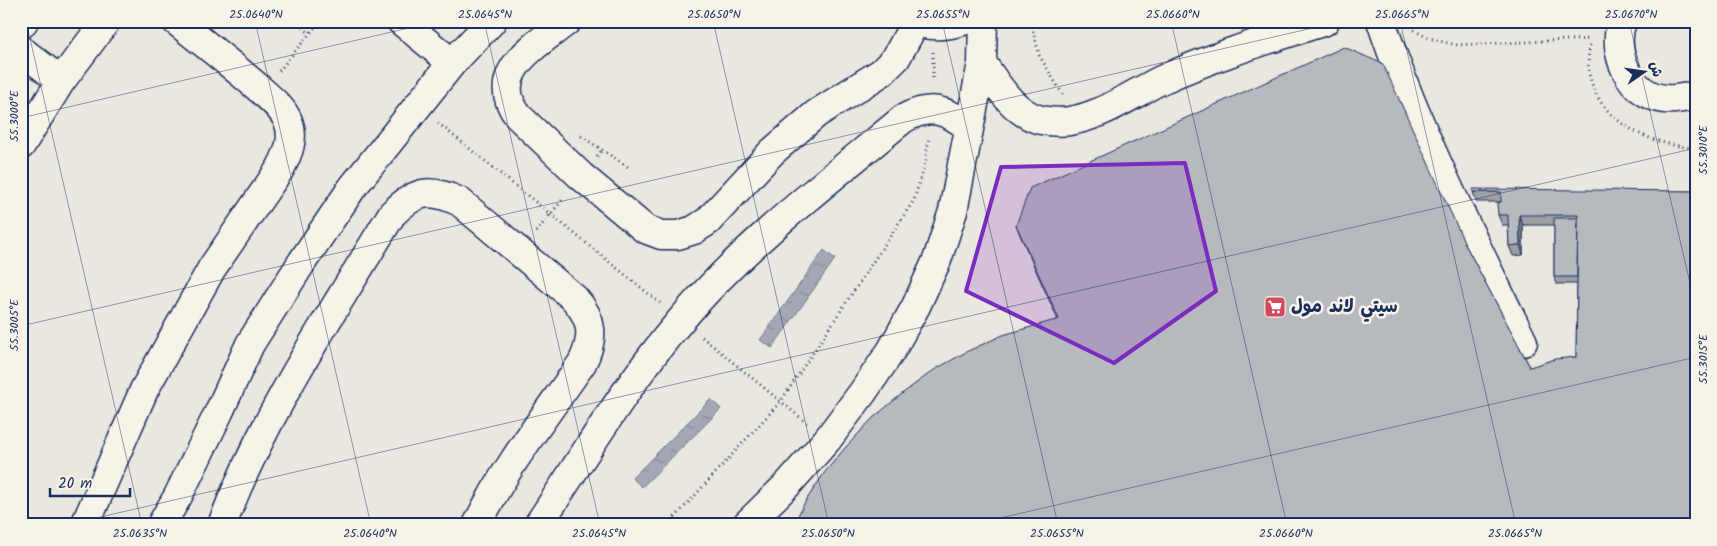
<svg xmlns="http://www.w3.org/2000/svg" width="1717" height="546" font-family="Kalam,'Playpen Sans Arabic',sans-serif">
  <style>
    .water { fill: url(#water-ripples); stroke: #6d7892 }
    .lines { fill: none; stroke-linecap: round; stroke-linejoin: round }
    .minor-casing { stroke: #1b2f5e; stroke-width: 31 }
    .path { stroke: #1b2f5e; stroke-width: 3; stroke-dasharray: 1 4; stroke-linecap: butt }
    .minor { stroke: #f7f3e8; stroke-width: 28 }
    .wall { fill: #9da0a4; stroke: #1b2f5e }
    .shaded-wall { fill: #7f8286; stroke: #1b2f5e }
    .building { fill: #b6babf; stroke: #1b2f5e }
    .marked { fill: #7b2cbf; fill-opacity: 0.2; stroke: #7b2cbf; stroke-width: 4; stroke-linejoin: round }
    .ticks { fill: none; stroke: #1b2f5e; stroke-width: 1; stroke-opacity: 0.45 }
    .labels { text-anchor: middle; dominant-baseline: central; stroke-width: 5; stroke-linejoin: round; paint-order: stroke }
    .poi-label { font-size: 18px; font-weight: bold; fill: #1b2f5e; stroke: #f7f3e8; text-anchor: start }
    .neatline { fill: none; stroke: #1b2f5e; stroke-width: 2 }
    .ticks-label { font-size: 12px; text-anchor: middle; fill: #1b2f5e }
  </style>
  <defs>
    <pattern id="water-ripples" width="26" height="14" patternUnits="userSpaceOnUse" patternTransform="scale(1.25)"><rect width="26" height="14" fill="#a3a8b4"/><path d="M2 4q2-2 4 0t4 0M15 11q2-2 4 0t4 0" fill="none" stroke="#848996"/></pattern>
  </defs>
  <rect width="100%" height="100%" fill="#eae7e0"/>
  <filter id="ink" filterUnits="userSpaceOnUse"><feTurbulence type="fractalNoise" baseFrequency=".02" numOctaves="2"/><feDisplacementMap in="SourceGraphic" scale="10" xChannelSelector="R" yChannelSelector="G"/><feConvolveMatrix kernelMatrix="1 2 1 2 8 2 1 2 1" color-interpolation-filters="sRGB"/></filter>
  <g filter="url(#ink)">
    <path class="water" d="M 824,250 L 835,259 L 772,348 L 760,340 Z
      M 711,399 L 721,409 L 642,487 L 632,478 Z"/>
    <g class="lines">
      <g class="minor-casing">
        <path id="minor" d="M 401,21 L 452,63
          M 567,21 C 536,46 486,72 518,116 L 581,176 L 645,229 L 661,235 L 678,235 L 694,230 L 708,221 L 772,152 L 816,114 L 882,72 L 896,58 L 909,34 L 913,21
          M 1381,21 C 1418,132 1472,237 1523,342
          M 1622,21 C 1611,52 1629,95 1665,99 C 1676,100 1685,98 1696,95
          M 913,22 C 932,26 944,27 963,21
          M 21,25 L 24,21
          M 21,50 L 61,81
          M 982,63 C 997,84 1014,114 1041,120 C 1052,122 1064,123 1075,120 C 1106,113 1133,94 1161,80 C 1214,56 1270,39 1325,21
          M 21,145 L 61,81 L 106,21
          M 85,525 L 144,390 L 212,268 L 280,169 C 288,154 295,138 288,121 C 283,109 273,101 263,92 C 235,67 205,44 176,21
          M 161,525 L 178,496 L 219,412 L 250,344 L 302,262 L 352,188 L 452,63 L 492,21
          M 222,525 C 264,414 331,315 392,214 C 416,190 430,188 460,202 L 574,298 C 593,319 595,337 582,363 C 546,415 505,467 477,525
          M 538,525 C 584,456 627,383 681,320 C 745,244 827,182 903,119 C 929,104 947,109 969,128
          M 746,525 L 788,484 L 827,440 L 863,392 L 891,351 L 916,306 L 937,260 L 953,211 L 982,63 L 983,21"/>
      </g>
      <path class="path" d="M 295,21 L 309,33
        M 1031,21 L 1039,55 L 1063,95
        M 1414,30 C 1428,39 1442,42 1458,45 L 1591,39
        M 1590,45 C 1577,110 1641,145 1696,148
        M 279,71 L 320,21
        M 933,83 L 933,52
        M 438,123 L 660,303
        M 581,136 L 631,169
        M 597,156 L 602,150
        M 536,232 L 564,198
        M 702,337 L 807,423
        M 668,525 L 781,401 L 914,200 L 925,163 L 929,137"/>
      <use href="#minor" class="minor"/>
    </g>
    <path class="wall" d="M 1696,191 L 1696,525 L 1058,320 L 1020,235 L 1016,225 L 1466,246 L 1530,367 L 1576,357 L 1577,284 L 1556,284 L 1554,277 L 1554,225 L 1523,225 L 1523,255 L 1513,256 L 1509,246 L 1508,225 L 1502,225 L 1498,215 L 1501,202 L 1476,202 L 1473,192 Z"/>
    <path class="shaded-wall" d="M 1519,215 L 1523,225 L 1523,255 L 1520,245 Z"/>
    <path class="building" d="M 1344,47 L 1383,64 L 1466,246 L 1530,367 L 1555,359 L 1576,357 L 1578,215 L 1519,215 L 1520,245 L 1509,246 L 1508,215 L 1498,215 L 1497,203 L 1501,202 L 1501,192 L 1473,192 L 1473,189 L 1696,191 L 1696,525 L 793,525 L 805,502 L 825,472 L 845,448 L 873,418 L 903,393 L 934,370 L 968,351 L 1003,335 L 1059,319 L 1016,225 L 1030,188 Z
      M 1554,218 L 1578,218 L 1577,277 L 1554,277 Z"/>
  </g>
  <path class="marked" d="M 1185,163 L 1216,291 L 1114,363 L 966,291 L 1001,167 Z"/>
  <path class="ticks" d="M 26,21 L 142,525M 255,21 L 371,525M 484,21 L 600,525M 713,21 L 829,525M 942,21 L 1058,525M 1171,21 L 1287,525M 1400,21 L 1516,525M 1629,21 L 1696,309M 21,118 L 439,21M 21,326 L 1343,21M 66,525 L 1696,148M 970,525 L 1696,357"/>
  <defs>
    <g id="supermarket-square" transform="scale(1.125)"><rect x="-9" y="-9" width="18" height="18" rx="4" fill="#d1495b" stroke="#f7f3e8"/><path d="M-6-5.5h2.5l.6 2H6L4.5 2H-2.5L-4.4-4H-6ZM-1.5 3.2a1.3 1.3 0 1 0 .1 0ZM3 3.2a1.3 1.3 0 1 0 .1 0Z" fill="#fff"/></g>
  </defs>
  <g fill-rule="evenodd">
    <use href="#supermarket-square" x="1275" y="307"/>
  </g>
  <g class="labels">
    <g class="poi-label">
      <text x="1291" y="307">سيتي لاند مول</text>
    </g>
  </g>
  <rect width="1717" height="546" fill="none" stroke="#f7f3e8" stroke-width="55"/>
  <g transform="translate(1644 72) rotate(77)" stroke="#f7f3e8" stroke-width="4" paint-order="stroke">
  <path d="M0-4L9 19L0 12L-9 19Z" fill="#1b2f5e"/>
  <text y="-8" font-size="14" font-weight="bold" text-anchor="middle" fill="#1b2f5e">ش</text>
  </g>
  <path d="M50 488v8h80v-8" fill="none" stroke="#1b2f5e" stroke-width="2.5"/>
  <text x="58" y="488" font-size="15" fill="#1b2f5e" stroke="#f7f3e8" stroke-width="4" paint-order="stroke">20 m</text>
  <rect x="28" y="28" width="1662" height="490" class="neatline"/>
  <g class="ticks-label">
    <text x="256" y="18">25.0640°N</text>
    <text x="485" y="18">25.0645°N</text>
    <text x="714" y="18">25.0650°N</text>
    <text x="943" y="18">25.0655°N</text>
    <text x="1173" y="18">25.0660°N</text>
    <text x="1402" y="18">25.0665°N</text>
    <text x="1631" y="18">25.0670°N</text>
    <text transform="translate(14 116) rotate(-90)" y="4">55.3000°E</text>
    <text transform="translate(1703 150) rotate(-90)" y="4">55.3010°E</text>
    <text transform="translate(14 325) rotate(-90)" y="4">55.3005°E</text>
    <text transform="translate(1703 359) rotate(-90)" y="4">55.3015°E</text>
    <text x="140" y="537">25.0635°N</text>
    <text x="370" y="537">25.0640°N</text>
    <text x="599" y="537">25.0645°N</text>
    <text x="828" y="537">25.0650°N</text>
    <text x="1057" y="537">25.0655°N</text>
    <text x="1286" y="537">25.0660°N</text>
    <text x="1515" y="537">25.0665°N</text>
  </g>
</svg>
